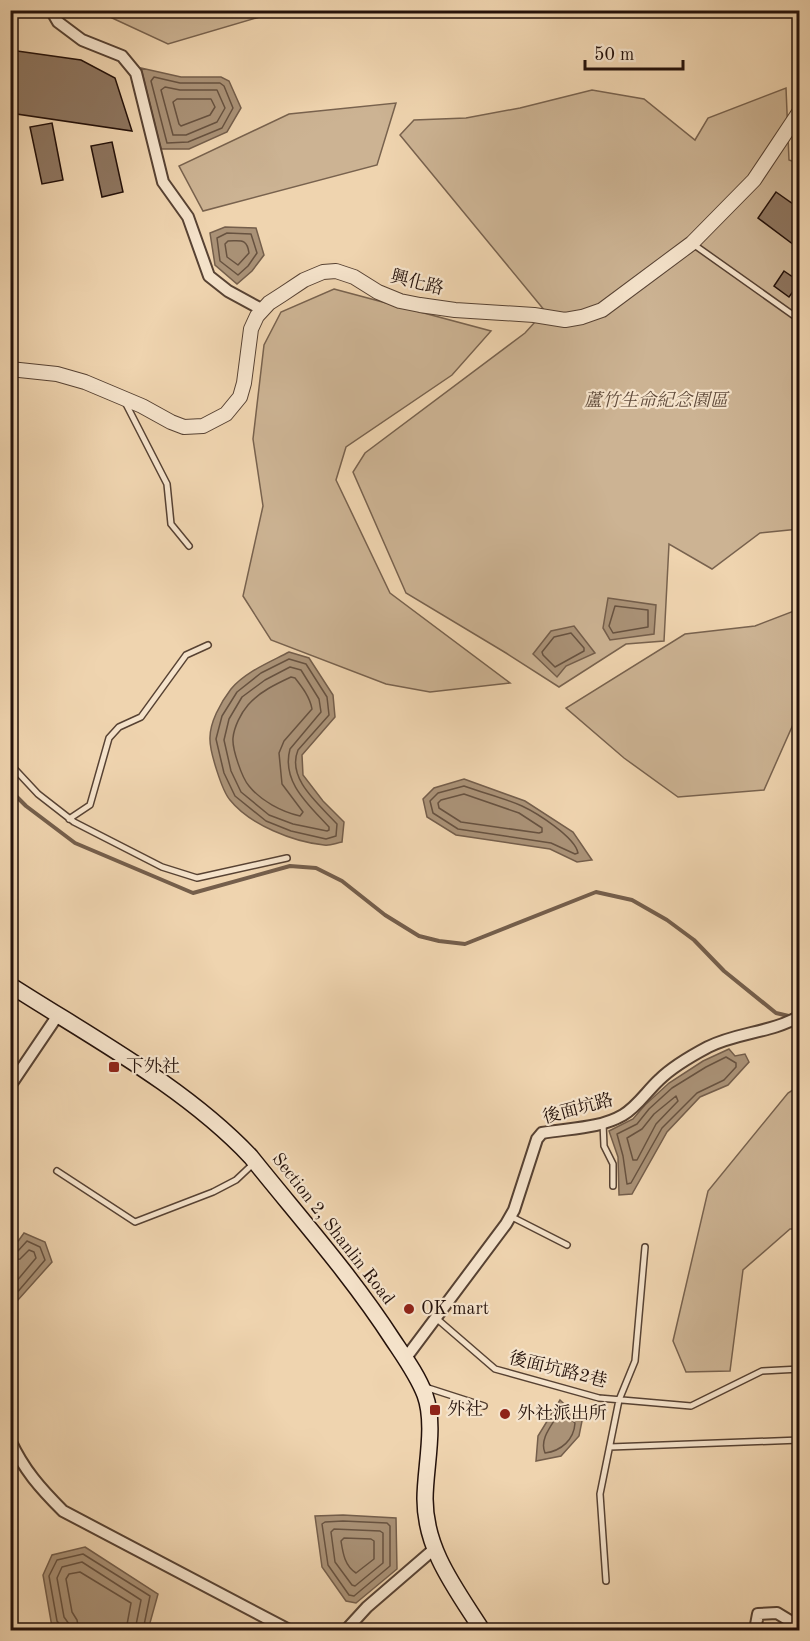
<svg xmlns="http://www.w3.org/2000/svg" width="810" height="1641" font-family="'Old Standard TT','Noto Serif TC',serif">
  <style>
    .green { fill: #ccb393; stroke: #78624e; stroke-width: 1.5 }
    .water { fill: #aa9277; stroke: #745e4b; stroke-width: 1.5 }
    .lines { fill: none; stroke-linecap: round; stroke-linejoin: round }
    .shore { stroke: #675240; stroke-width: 1.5 }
    .stream { stroke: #745e4b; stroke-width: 4 }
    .building { fill: #8e7660; stroke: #24110a; stroke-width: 1.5 }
    .service-casing { stroke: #574233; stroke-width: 8 }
    .minor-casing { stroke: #574233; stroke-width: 14 }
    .tertiary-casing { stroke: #574233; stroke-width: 16 }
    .secondary-casing { stroke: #24110a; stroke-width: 18 }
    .service { stroke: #f5e3cb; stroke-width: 5 }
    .minor { stroke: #f5e3cb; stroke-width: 10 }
    .tertiary { stroke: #f5e3cb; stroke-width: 14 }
    .secondary { stroke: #f5e3cb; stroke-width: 15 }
    .poi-dot { fill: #8f2418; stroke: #f5e3cb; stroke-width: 2 }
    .labels { text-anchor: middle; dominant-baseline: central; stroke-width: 4.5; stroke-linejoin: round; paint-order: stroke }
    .street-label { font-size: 18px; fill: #24110a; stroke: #f5e3cb }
    .park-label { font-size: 18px; font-style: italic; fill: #5f4a3a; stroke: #f5e3cb }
    .poi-label { font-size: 18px; fill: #24110a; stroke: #f5e3cb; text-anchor: start }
  </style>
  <rect width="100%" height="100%" fill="#efd4af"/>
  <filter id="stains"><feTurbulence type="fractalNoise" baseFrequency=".00333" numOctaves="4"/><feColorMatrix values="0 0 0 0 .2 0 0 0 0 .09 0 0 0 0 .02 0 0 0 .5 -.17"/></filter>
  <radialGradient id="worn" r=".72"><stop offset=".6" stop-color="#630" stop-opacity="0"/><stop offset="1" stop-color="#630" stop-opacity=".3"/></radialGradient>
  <path class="green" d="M 97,11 L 280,11 L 168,44 Z
    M 786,88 L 789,160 L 800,164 L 799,529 L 760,533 L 712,569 L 669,544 L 664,641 L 626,644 L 559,687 L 506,653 L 406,593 L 353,472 L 365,453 L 525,333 L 545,311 L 400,135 L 414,120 L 466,118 L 520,108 L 592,90 L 644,99 L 695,140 L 708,118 Z
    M 396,103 L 377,165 L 203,211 L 179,166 L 289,114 Z
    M 334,289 L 491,331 L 452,375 L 346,447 L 336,480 L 390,593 L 510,683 L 430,692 L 386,684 L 271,640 L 243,596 L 263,506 L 253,439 L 264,345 L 281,312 Z
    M 799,609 L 799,711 L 764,790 L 678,797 L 624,758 L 566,708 L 685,634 L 755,626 Z
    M 799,1086 L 799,1229 L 790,1229 L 743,1270 L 730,1371 L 686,1372 L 673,1341 L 708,1191 L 788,1093 Z"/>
  <path class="water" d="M 141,68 L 181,77 L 221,77 L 229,81 L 241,108 L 227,132 L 189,149 L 161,149 Z
    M 225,227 L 256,228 L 264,255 L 252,271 L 237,284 L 215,265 L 210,233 Z
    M 608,598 L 656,605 L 654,634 L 610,640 L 603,628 Z
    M 574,626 L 595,653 L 566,666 L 557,677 L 533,654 L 551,631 Z
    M 289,652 L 309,658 L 333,695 L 335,717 L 302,755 L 303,775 L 323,801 L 344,822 L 342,842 C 336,843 330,846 324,845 C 294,842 250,825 230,800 C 222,791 210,752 210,740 C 209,723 221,702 231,689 C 245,672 270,662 289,652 Z
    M 464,779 L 525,801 L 573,832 L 592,860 L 577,862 L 550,849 L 456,835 L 427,817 L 423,799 L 434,788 Z
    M 729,1049 L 735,1056 L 745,1054 L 749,1062 L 728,1085 L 700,1097 L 667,1132 L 632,1194 L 619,1195 L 618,1157 L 609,1131 L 633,1119 L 645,1105 L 669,1083 L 703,1061 Z
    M 24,1233 L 45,1242 L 52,1262 L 18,1300 L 11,1304 L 11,1251 Z
    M 560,1400 L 582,1421 L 579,1436 L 561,1456 L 536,1461 L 538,1436 Z
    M 343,1515 L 396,1518 L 397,1569 L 356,1603 L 346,1601 L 322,1567 L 315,1516 Z
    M 85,1547 L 158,1594 L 148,1630 L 52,1627 L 43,1575 L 52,1555 Z"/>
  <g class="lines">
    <path class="shore" d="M 154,77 L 180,83 L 220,83 L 224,86 L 233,108 L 222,128 L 188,142 L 167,143 L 151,81 Z
      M 165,87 L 180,90 L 217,90 L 225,108 L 217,122 L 186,135 L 173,135 L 161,90 Z
      M 177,99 L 211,99 L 215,107 L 210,115 L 181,126 L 179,124 L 173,102 Z
      M 227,233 L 251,234 L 257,253 L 248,266 L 238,275 L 220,261 L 217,238 Z
      M 228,241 C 241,241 247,238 249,253 L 238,265 L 227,257 L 225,244 Z
      M 615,606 L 648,610 L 648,627 L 613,633 L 609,626 Z
      M 571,633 L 584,648 L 584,651 L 555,667 L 543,655 L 542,652 L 554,637 Z
      M 289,659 L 306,664 L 327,697 L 329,715 L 298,750 C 286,779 320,805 337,824 L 336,836 L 326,839 L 291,831 L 266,821 L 235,796 L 224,773 L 216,739 L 222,716 L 237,692 L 261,673 Z
      M 290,667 L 301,670 L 319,699 L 321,712 L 290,749 C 281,782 309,805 329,827 L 329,830 L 327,831 L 293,824 L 269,815 L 241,792 L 231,771 L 224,740 L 229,719 L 242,697 L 265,680 Z
      M 291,677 L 295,678 C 302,687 310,697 312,709 L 284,741 L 279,753 L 282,784 L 303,812 L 300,816 C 282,812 261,801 249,786 C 242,778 232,749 233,738 C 234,727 241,713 248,705 C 259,692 276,684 291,677 Z
      M 464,786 C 483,793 504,798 522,806 C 537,813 575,837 578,853 L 575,854 L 551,843 L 458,829 L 433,813 L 430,801 L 438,793 Z
      M 464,794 L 519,813 L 542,828 L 542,832 L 539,833 L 461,822 L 439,808 L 438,803 L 441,800 Z
      M 726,1057 L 736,1063 L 736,1067 L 724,1080 L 697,1093 L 662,1128 L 631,1183 L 627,1184 L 623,1156 L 617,1134 L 637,1124 L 649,1109 L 672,1088 L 706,1067 Z
      M 676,1096 L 678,1101 L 656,1124 L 637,1160 L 633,1160 L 627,1138 L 642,1129 L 654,1114 Z
      M 10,1254 L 17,1252 L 27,1241 L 40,1247 L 45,1260 L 15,1295 L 10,1297
      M 10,1261 L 20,1259 L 29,1250 L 34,1252 L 36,1258 L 10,1289
      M 563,1412 L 575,1423 C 574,1440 561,1451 545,1453 C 539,1439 552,1425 559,1413 Z
      M 343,1521 L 387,1523 L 390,1526 L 390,1566 L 354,1596 L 349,1595 L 328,1565 L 322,1524 L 325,1522 Z
      M 334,1529 L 380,1531 L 383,1533 L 383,1563 L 355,1586 L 352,1585 L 335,1562 L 331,1532 Z
      M 344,1538 L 371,1539 L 374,1541 L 374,1559 L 356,1573 C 345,1566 343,1554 341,1541 Z
      M 62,1630 L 61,1626 L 57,1621 L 49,1576 L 57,1560 L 83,1554 L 150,1596 L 143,1630
      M 70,1630 L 69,1624 L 64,1617 L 57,1578 L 62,1567 L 82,1562 L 141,1600 L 135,1630
      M 79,1630 L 77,1620 L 72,1612 L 66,1579 L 69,1574 L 80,1572 L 131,1603 L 126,1630"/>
    <path class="stream" d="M 10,790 L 26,806 L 75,843 L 193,893 L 290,866 L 316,868 L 342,881 L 385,915 L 419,936 L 439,941 L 465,944 L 596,892 L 632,900 L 667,920 L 694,940 L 724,971 L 776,1013 L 793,1017"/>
  </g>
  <path class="building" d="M 10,50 L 81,60 L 115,78 L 132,131 L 10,113 Z
    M 52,123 L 63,180 L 42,184 L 30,127 Z
    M 112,142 L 123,192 L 102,197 L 91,146 Z
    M 776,192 L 800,209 L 800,245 L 798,248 L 758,218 Z
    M 784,271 L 800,282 L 789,297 L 774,286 Z"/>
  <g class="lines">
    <g class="service-casing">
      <path id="service" d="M 693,244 L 800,320
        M 125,402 L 167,484 L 171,524 L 189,546
        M 10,764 L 38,794 L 74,822 L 162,867 L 197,878 L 287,858
        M 69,819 L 90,805 L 109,738 L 119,727 L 141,717 L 186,655 L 208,645
        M 603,1123 L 604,1146 L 613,1164 L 613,1186
        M 57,1171 L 135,1222 L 213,1192 L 236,1180 L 253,1164
        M 510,1216 L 567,1245
        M 436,1318 L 495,1369 L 599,1398 L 691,1406 L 762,1371 L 800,1369
        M 425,1387 L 484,1406
        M 610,1447 L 800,1440
        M 606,1581 L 600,1494 L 619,1400 L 635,1361 L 645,1247"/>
    </g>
    <g class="minor-casing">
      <path id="minor" d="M 51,10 L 58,22 L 82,40 L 122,56 L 136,73 L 163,182 L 188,217 L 209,276 L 228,291 L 263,310
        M 10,1086 L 58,1015
        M 405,1359 L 506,1224 L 514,1210 L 537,1139 L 542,1133 C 569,1128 599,1129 623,1115 C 637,1107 647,1091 659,1080 C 673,1066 691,1056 708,1047 C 738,1032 771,1033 800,1016
        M 10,1440 C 24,1470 40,1488 63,1511 L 289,1630
        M 346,1630 L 367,1607 L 433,1550
        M 755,1630 L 758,1614 L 777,1613 L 800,1627"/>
    </g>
    <g class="tertiary-casing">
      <path id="tertiary" d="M 10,369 L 57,374 L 85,382 L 142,406 L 171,422 L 184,427 L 203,426 L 226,414 L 240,397 L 244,383 L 251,329 L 257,316 L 269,303 L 283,294 L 304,280 L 323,272 L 336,271 L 354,277 L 378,292 L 400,301 L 420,305 L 455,310 L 534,315 L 565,320 L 582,317 L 602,310 L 692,243 L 754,180 L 800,111"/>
    </g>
    <g class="secondary-casing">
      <path id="secondary" d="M 10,985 C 91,1037 185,1087 251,1157 C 299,1217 351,1275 393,1340 C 405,1358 418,1376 425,1395 C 436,1425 425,1468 425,1499 C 425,1550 456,1589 482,1630"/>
    </g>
    <use href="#service" class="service"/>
    <use href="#minor" class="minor"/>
    <use href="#tertiary" class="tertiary"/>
    <use href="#secondary" class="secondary"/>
  </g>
  <g class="poi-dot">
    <rect x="108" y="1061" width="12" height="12" rx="3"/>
    <circle cx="409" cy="1309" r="6"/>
    <rect x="429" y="1404" width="12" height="12" rx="3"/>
    <circle cx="505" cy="1414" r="6"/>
  </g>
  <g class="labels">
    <g class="street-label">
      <text transform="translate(417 283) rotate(14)">興化路</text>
      <text transform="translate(578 1109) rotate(-15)">後面坑路</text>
      <text transform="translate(333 1229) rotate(52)">Section 2, Shanlin Road</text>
      <text transform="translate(558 1370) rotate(14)">後面坑路2巷</text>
    </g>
    <g class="park-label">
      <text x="656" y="401">蘆竹生命紀念園區</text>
    </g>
    <g class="poi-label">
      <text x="126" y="1067">下外社</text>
      <text x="421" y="1309">OK mart</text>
      <text x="447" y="1410">外社</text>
      <text x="517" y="1414">外社派出所</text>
    </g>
  </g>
  <rect width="810" height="1641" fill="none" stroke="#efd4af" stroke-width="36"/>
  <rect x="12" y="12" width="786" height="1617" fill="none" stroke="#24110a" stroke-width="3"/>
  <rect x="18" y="18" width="774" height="1605" fill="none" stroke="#24110a" stroke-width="1.5"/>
  <path d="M585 60v9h98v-9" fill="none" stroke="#24110a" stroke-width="3"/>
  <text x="594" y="60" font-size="18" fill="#24110a" stroke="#f5e3cb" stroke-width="4.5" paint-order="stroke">50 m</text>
  <rect width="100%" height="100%" filter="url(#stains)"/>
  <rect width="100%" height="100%" fill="url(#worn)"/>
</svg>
